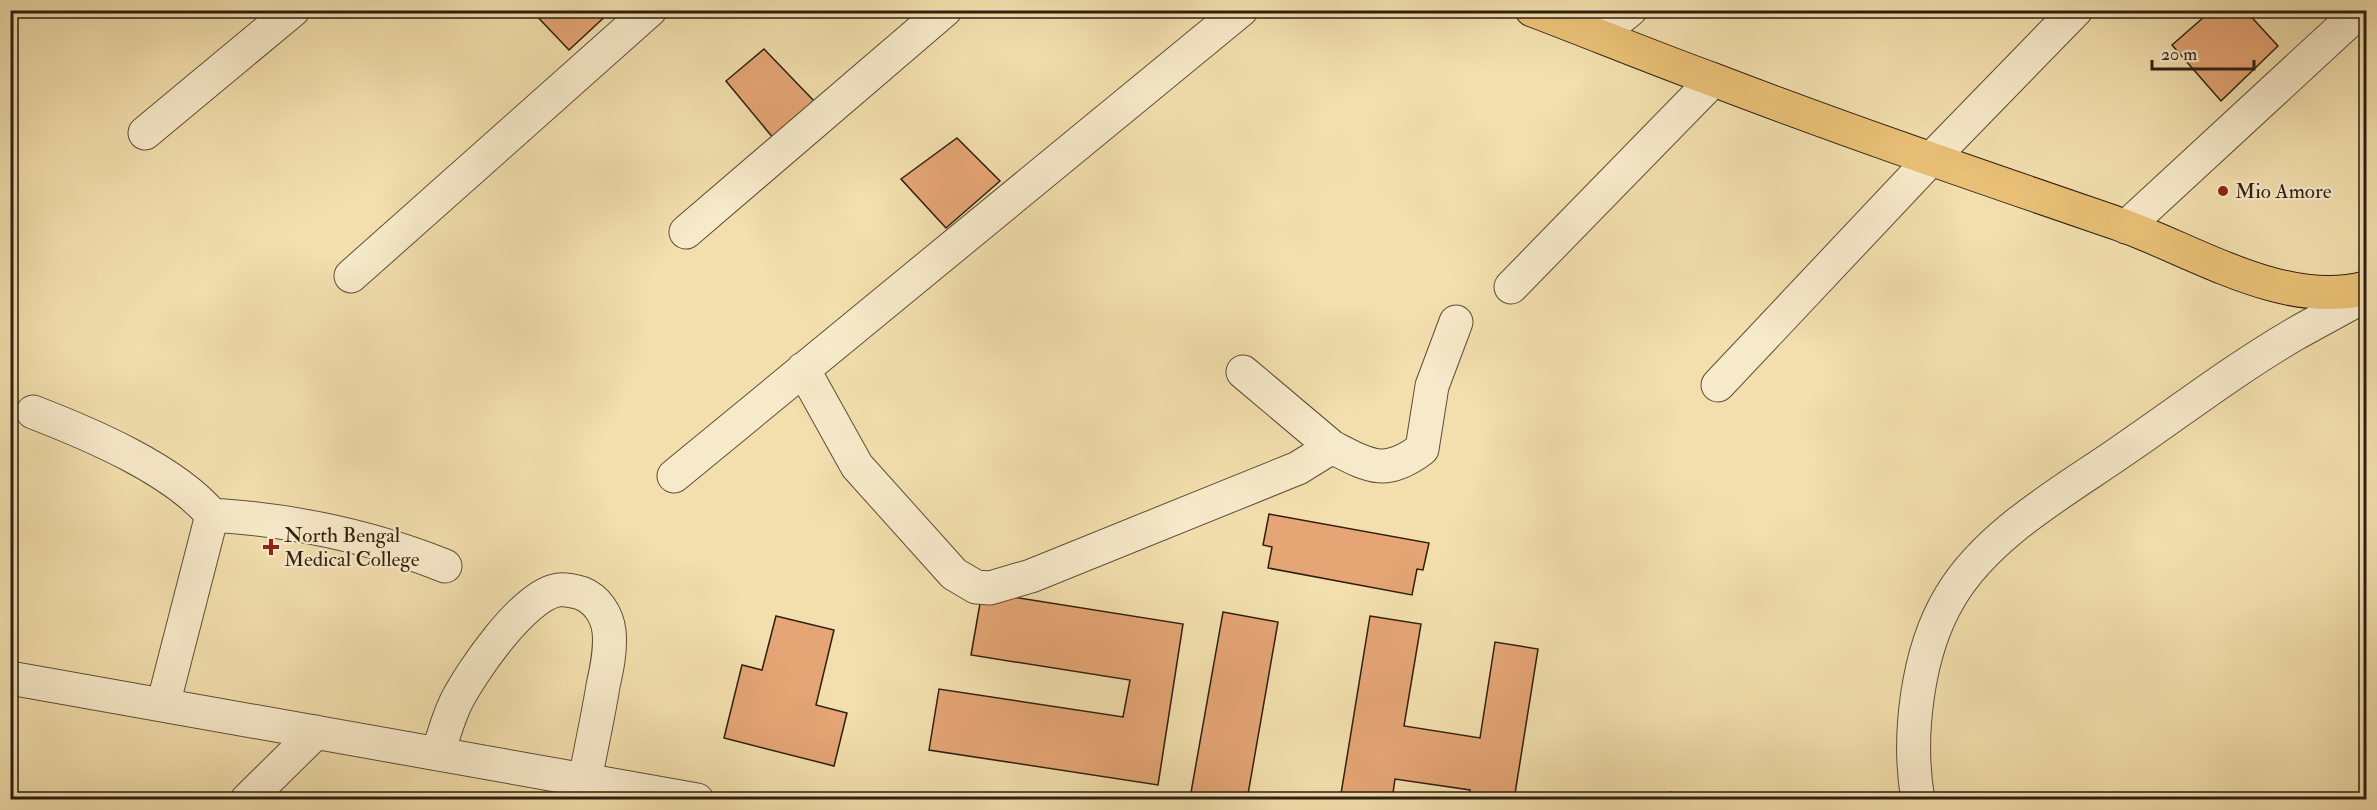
<svg xmlns="http://www.w3.org/2000/svg" width="2377" height="810" font-family="'IM FELL Double Pica',serif">
  <style>
    .building { fill: #e5a575; stroke: #2f1e10; stroke-width: 1.5 }
    .lines { fill: none; stroke-linecap: round; stroke-linejoin: round }
    .minor-casing { stroke: #604e37; stroke-width: 35 }
    .major-casing { stroke: #2f1e10; stroke-width: 35 }
    .minor { stroke: #f7eaca; stroke-width: 33 }
    .major { stroke: #e9c076; stroke-width: 33 }
    .poi-dot { fill: #8f2418; stroke: #f7eaca; stroke-width: 2 }
    .labels { text-anchor: middle; dominant-baseline: central; stroke-width: 4.5; stroke-linejoin: round; paint-order: stroke }
    .poi-label { font-size: 21px; fill: #2f1e10; stroke: #f7eaca; text-anchor: start }
  </style>
  <rect width="100%" height="100%" fill="#f2dfad"/>
  <filter id="stains"><feTurbulence type="fractalNoise" baseFrequency=".00333" numOctaves="4"/><feColorMatrix values="0 0 0 0 .2 0 0 0 0 .09 0 0 0 0 .02 0 0 0 .5 -.17"/></filter>
  <radialGradient id="worn" r=".72"><stop offset=".6" stop-color="#630" stop-opacity="0"/><stop offset="1" stop-color="#630" stop-opacity=".3"/></radialGradient>
  <path class="building" d="M 531,10 L 612,10 L 569,50 Z
    M 2212,10 L 2245,10 L 2278,46 L 2221,101 L 2172,45 Z
    M 764,49 L 815,102 L 774,139 L 726,81 Z
    M 957,138 L 1000,181 L 946,228 L 901,179 Z
    M 1269,514 L 1429,543 L 1423,570 L 1417,569 L 1412,595 L 1268,568 L 1272,547 L 1263,545 Z
    M 982,592 L 1183,624 L 1158,785 L 929,750 L 939,689 L 1123,717 L 1130,680 L 971,655 Z
    M 1223,612 L 1278,622 L 1247,800 L 1190,798 Z
    M 776,616 L 834,630 L 816,705 L 847,713 L 834,766 L 724,738 L 742,665 L 762,670 Z
    M 1370,616 L 1421,624 L 1404,726 L 1480,738 L 1495,642 L 1538,649 L 1514,800 L 1468,800 L 1470,790 L 1395,779 L 1392,800 L 1340,800 Z
    M 1671,792 L 1694,800 L 1668,800 Z"/>
  <g class="lines">
    <g class="minor-casing">
      <path id="minor" d="M 1599,35 L 1630,10
        M 145,133 L 293,10
        M 2126,227 L 2361,10
        M 686,232 L 945,10
        M 351,276 L 650,10
        M 1511,287 L 1713,80
        M 803,369 L 857,466 L 954,574 L 976,587 L 990,588 L 1031,576 L 1298,468 L 1332,447 C 1369,466 1385,477 1422,449 L 1432,386 L 1456,322
        M 1243,372 L 1332,447
        M 1718,385 L 1931,159 L 2076,10
        M 33,412 C 90,434 173,469 212,515 L 163,705
        M 674,476 L 1241,10
        M 212,515 C 291,520 370,536 445,566
        M 10,678 L 697,800
        M 438,754 C 443,736 448,719 456,702 C 471,672 524,595 558,590 C 566,589 574,591 581,593 C 597,599 607,615 609,631 C 611,649 607,668 603,686 C 598,717 591,748 585,780
        M 247,800 L 316,732
        M 1918,800 C 1907,737 1917,652 1950,597 C 1987,534 2063,492 2122,451 C 2179,412 2235,369 2295,334 C 2318,321 2343,308 2366,295"/>
    </g>
    <g class="major-casing">
      <path id="major" d="M 1532,10 C 1593,33 1653,58 1714,80 C 1847,131 1982,177 2116,223 C 2192,249 2283,310 2366,288"/>
    </g>
    <use href="#minor" class="minor"/>
    <use href="#major" class="major"/>
  </g>
  <g class="poi-dot">
    <circle cx="2223" cy="191" r="6"/>
    <path d="M268 538h6v6h6v6h-6v6h-6v-6h-6v-6h6z"/>
  </g>
  <g class="labels">
    <g class="poi-label">
      <text x="2235" y="191">Mio Amore</text>
      <text x="284" y="535">North Bengal<tspan x="284" dy="24">Medical College</tspan></text>
    </g>
  </g>
  <rect width="2377" height="810" fill="none" stroke="#f2dfad" stroke-width="36"/>
  <rect x="12" y="12" width="2353" height="786" fill="none" stroke="#2f1e10" stroke-width="3"/>
  <rect x="18" y="18" width="2341" height="774" fill="none" stroke="#2f1e10" stroke-width="1.5"/>
  <path d="M2152 60v9h102v-9" fill="none" stroke="#2f1e10" stroke-width="3"/>
  <text x="2161" y="60" font-size="18" fill="#2f1e10" stroke="#f7eaca" stroke-width="4.5" paint-order="stroke">20 m</text>
  <rect width="100%" height="100%" filter="url(#stains)"/>
  <rect width="100%" height="100%" fill="url(#worn)"/>
</svg>
